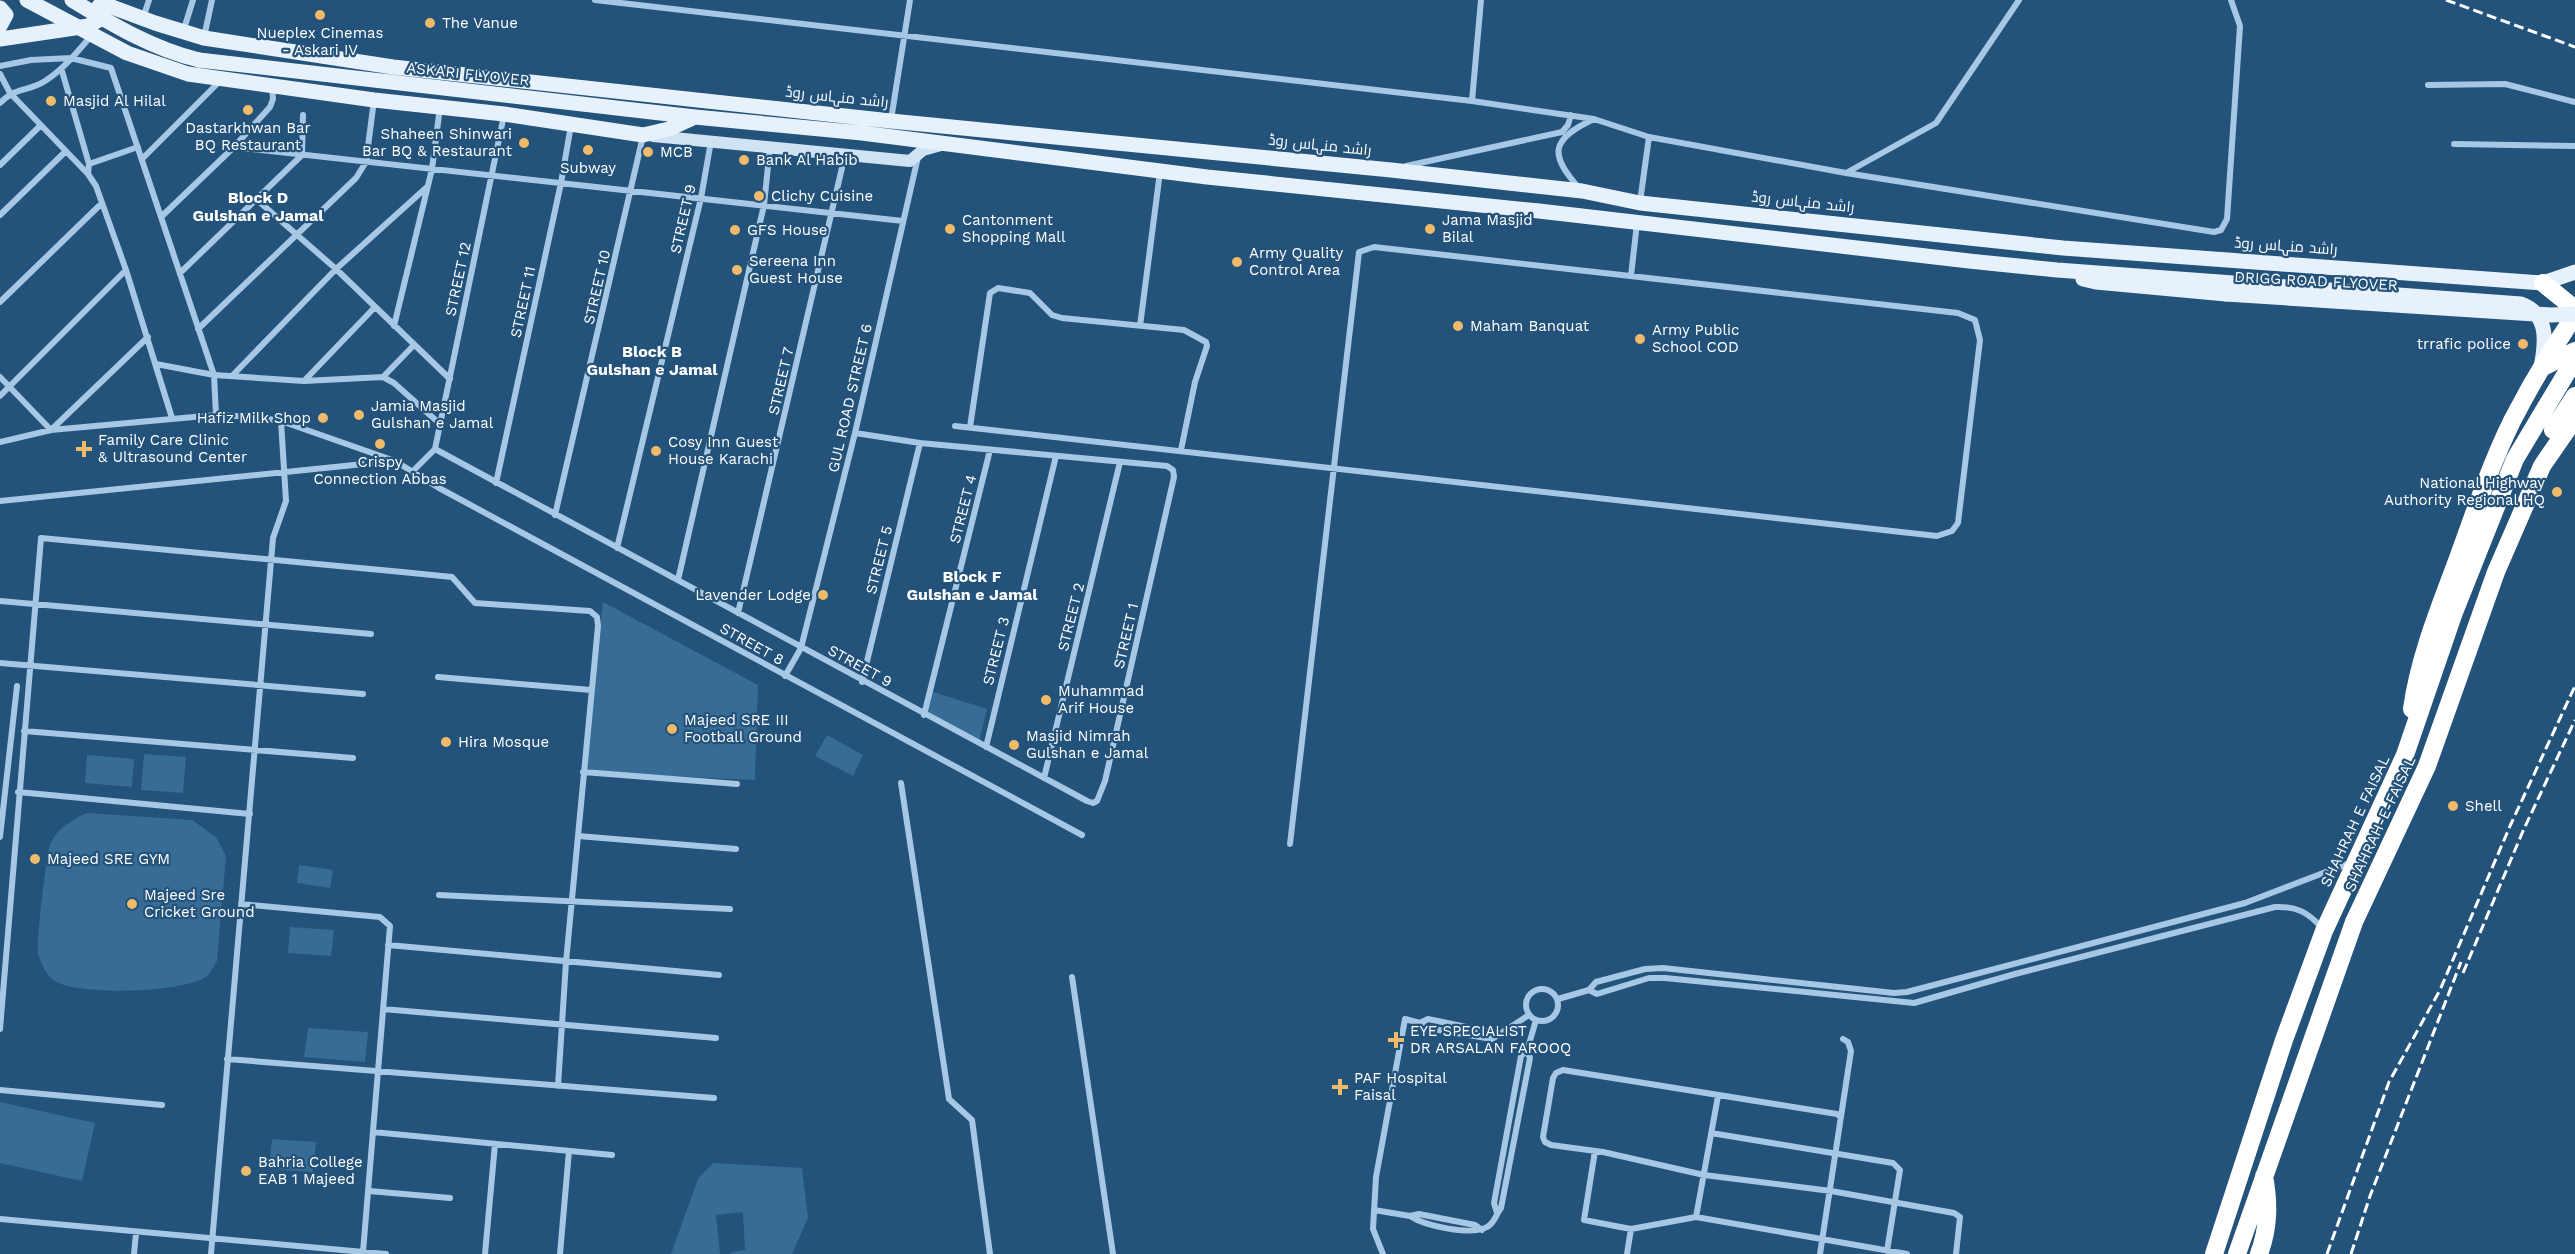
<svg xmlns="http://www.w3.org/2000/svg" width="2575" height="1254" font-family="'Work Sans',Cairo,sans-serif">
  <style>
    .green { fill: #376c97 }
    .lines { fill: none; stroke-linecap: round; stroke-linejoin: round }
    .street { stroke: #a6c8e4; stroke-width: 6 }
    .secondary { stroke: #cfe3f4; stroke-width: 12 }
    .primary { stroke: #e6f1fc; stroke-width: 15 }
    .highway { stroke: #fff; stroke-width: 18 }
    .rail { stroke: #fff; stroke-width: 3; stroke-dasharray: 10 4.5; stroke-linecap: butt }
    .primary-bridge { stroke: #e6f1fc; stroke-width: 15 }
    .poi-dot { fill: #efba69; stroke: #23527a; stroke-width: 2 }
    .labels { text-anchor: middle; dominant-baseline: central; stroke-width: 4.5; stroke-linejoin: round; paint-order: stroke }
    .poi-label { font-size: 15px; fill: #fff; stroke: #23527a; text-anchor: start }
    .street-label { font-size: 15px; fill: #fff; stroke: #23527a }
    .neighbourhood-label { font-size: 16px; font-weight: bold; fill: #fff; stroke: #23527a }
  </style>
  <rect width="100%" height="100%" fill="#23527a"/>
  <path class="green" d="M 603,602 L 758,685 L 755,780 L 583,772 Z
    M 930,691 L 987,709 L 979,742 L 924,715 Z
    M 827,735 L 863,755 L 853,776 L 815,756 Z
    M 144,754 L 186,757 L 183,793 L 141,790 Z
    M 87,755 L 134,759 L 132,787 L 85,783 Z
    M 86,813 L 192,820 L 216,837 L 226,856 L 217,961 C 214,965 211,973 207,976 C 186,993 77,996 55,981 C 47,977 41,963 38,954 C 36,946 46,854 50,845 C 57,828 70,822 86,813 Z
    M 299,865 L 333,870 L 330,888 L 297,883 Z
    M 290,927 L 334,930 L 331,956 L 288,953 Z
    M 308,1028 L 368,1032 L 365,1062 L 304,1057 Z
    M 0,1102 L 95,1123 L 82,1181 L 0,1163 Z
    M 272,1139 L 316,1142 L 313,1172 L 269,1169 Z
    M 713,1163 L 802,1168 L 808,1218 L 792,1254 L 731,1254 L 731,1252 L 745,1250 L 743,1212 L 716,1215 L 720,1254 L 671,1254 L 698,1179 Z"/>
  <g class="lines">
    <path class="street" d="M 595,0 L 1472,101 L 1594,119 L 1649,137 L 1640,202
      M 143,18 L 149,0
      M 183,32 L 193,0
      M 204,37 L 212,0
      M 0,66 L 31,60 L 71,58 L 111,68 L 214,375 L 216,415
      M 62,71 L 89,164 L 88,174 L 96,186 L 126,270 L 172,418
      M 0,74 L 10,93 L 88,174
      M 2428,85 L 2505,84 L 2575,102
      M 1472,101 L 1481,0
      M 0,103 C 17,86 28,92 45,81 C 64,69 77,52 92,35
      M 891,120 L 910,0
      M 1649,137 L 1846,173 L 2214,232 L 2221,230 L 2227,219 L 2240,26 L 2231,0
      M 2454,144 L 2575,146
      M 234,147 L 903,221
      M 142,159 L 220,81
      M 89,164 L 138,147
      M 0,165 L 41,125
      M 1406,166 L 1562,132 L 1568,125 L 1571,115
      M 1846,173 L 1936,123 L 2019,0
      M 1580,189 C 1548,154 1551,139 1594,119
      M 256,199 L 336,269 L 450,379
      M 0,215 L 66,151
      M 161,217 L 234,147 L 270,107 L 273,99 L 272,86
      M 180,273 L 302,155 L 303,115
      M 1631,276 L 1637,223
      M 0,302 L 102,203
      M 394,326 L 432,169 L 440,107
      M 1140,326 L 1160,172
      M 198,329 L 356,178 L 366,162 L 374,100
      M 156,364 L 214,375 L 304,381 L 383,377 L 414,345
      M 232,376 L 336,269 L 427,187
      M 0,377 L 51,430 L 148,337
      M 383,377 L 394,383 L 440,424
      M 304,381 L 375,307
      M 0,396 L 126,270
      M 955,426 L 1937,536 L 1952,531 L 1958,523 L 1980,340 L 1975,320 L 1958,313 L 1374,247 L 1359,252 L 1290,844
      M 970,427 L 990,293 L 998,288 L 1030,293 L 1052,315 L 1062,318 L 1184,330 L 1206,342 L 1207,346 L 1195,382 L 1181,450
      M 0,442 L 51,430 L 216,415 L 257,417 L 281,421 L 395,461 L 439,488 L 1082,835
      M 435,449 L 1087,801 L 1093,803 L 1097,801 L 1105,781 L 1174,477 L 1173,470 L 1167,466 L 920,443 L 855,433
      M 435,449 L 504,115
      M 413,471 L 435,449
      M 496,483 L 561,183 L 571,125
      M 0,501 L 393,461
      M 555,515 L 643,136
      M 617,548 L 701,198 L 711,141
      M 678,580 L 764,205 L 770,147
      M 0,601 L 371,634
      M 738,613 L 845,155
      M 0,663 L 363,694
      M 785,676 L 801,648 L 855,433 L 918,157
      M 438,677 L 591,690
      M 862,682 L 920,443
      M 924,715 L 990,450
      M 24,731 L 353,758
      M 986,747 L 1056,456
      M 583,772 L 737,784
      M 1044,778 L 1120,462
      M 901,783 L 949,1099 L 972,1120 L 990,1254
      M 18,792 L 250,814
      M 578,836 L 736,849
      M 0,837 L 17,686
      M 439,895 L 730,909
      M 241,904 L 380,917 L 390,926 L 363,1252
      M 388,945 L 719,975
      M 1072,977 L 1113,1254
      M1526 1005a16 16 0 1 1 32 0a16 16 0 1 1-32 0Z
      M 1589,990 L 1597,994 L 1649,978 L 1665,978 L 1914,1003 L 2015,974 L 2275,907 C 2296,906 2308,912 2322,928
      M 1558,999 L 1589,990 L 1596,982 L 1645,969 L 1663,968 L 1894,993 L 1907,992 L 2245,903 L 2352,862
      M 383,1009 L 716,1038
      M 1420,1023 L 1428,1019 L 1500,1034
      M 0,1029 L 41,538 L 402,572 L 452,577 L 475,603 L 590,611 L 597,617 L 598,626 L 566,962 L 558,1086
      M 227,1059 L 714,1098
      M 0,1090 L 162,1105
      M 1841,1117 L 1837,1114 L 1563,1070 L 1556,1073 L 1553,1078 L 1543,1137 L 1545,1142 L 1551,1145 L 1603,1152 L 1704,1175 L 1831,1191 L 1954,1213 L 1960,1217 L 1956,1254
      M 373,1132 L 612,1155
      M 1711,1133 L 1893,1163 L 1900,1170 L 1887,1251
      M 1595,1151 L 1584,1220 L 1631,1229 L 1696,1217 L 1907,1254
      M 369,1191 L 450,1198
      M 1374,1210 L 1410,1216 L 1419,1214 L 1475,1225 L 1482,1230
      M 1497,1213 L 1494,1203 L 1521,1056 L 1527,1051 L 1536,1020
      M 1410,1216 C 1425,1226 1471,1236 1487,1227 C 1495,1223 1496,1214 1501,1208 L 1530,1058 L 1527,1051
      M 1696,1217 L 1718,1096
      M 0,1219 L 386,1254
      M 134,1254 L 136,1233
      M 211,1254 L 273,538 L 286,501 L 281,421
      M 485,1254 L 495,1144
      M 560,1254 L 569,1151
      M 1383,1254 L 1373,1229 L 1376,1177 L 1405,1019 L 1420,1023 L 1427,1028 L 1492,1039 L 1529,1015
      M 1627,1254 L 1631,1229
      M 1820,1254 L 1851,1051 L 1848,1042 L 1843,1039"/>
    <path class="secondary" d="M 653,136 L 910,161 L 923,150 L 941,145"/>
    <path class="primary" d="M 27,0 L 127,53 L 188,74 L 374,100 L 504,114 L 643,135 L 669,129 L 695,117
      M 102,0 L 112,7 L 155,23 L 204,38 L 393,67 L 891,121 L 1391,170 L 1582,191 L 1640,203 L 2063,248 L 2543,283 L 2575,272
      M 0,8 L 6,15 L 0,26
      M 0,39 L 88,26 L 99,20 L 102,13 L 99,6
      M 199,60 L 695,117 L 862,133 L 1207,177 L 1539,211 L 1969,261 L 2057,270 L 2521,304 C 2549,314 2546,342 2541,367
      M 2083,279 L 2096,282 L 2226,294"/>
    <path class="highway" d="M 2543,283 L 2575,309
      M 2545,366 L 2575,351
      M 2553,430 L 2575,396
      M 2412,709 C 2419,658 2439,609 2457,561 C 2474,514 2490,466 2512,421 C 2531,384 2552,349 2575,315
      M 2214,1254 L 2284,1040 L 2324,931 L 2405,755 L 2453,615 L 2515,459 L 2570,367
      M 2237,1254 L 2354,922 L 2427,766 L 2496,572 L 2542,466 L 2575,418
      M 2259,1254 C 2269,1227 2269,1203 2264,1176"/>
    <path class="rail" d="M 2446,0 L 2575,47
      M 2463,973 L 2523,831 L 2575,720
      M 2327,1254 L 2389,1082 L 2440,990 L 2510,826 L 2575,686
      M 2351,1254 L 2370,1196 L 2461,962"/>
    <path class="primary-bridge" d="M 72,0 C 113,25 153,49 199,60
      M 2226,294 L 2551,315 L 2575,314"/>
  </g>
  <g class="poi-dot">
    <circle cx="320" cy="15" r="6"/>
    <circle cx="430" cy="23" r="6"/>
    <circle cx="51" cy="101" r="6"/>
    <circle cx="248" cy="110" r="6"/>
    <circle cx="524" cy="143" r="6"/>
    <circle cx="588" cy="150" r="6"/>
    <circle cx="648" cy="152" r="6"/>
    <circle cx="744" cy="160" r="6"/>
    <circle cx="759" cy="196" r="6"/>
    <circle cx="950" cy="229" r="6"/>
    <circle cx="1430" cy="229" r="6"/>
    <circle cx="735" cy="230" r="6"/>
    <circle cx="1237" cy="262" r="6"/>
    <circle cx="737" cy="270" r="6"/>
    <circle cx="1458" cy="326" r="6"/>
    <circle cx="1640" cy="339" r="6"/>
    <circle cx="2523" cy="344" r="6"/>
    <circle cx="359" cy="415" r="6"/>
    <circle cx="323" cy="418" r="6"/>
    <circle cx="380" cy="444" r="6"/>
    <path d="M81 440h6v6h6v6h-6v6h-6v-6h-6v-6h6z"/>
    <circle cx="656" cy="451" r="6"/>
    <circle cx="2557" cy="492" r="6"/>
    <circle cx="823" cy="595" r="6"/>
    <circle cx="1046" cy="700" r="6"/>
    <circle cx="672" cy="729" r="6"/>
    <circle cx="446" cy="742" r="6"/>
    <circle cx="1014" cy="745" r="6"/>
    <circle cx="2453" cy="806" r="6"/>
    <circle cx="35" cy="859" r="6"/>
    <circle cx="132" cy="904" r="6"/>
    <path d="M1393 1031h6v6h6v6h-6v6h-6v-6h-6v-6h6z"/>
    <path d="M1337 1078h6v6h6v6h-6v6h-6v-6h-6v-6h6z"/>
    <circle cx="246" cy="1171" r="6"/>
  </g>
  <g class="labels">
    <g class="poi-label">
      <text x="442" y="23">The Vanue</text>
      <text x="320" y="33" text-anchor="middle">Nueplex Cinemas<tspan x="320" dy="17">- Askari IV</tspan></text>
      <text x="63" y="101">Masjid Al Hilal</text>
      <text x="248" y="128" text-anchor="middle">Dastarkhwan Bar<tspan x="248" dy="17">BQ Restaurant</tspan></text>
      <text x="512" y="134" text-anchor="end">Shaheen Shinwari<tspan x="512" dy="17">Bar BQ &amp; Restaurant</tspan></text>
      <text x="660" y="152">MCB</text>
      <text x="756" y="160">Bank Al Habib</text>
      <text x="588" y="168" text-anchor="middle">Subway</text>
      <text x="771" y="196">Clichy Cuisine</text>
      <text x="962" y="220">Cantonment<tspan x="962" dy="17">Shopping Mall</tspan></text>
      <text x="1442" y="220">Jama Masjid<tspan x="1442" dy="17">Bilal</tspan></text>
      <text x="747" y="230">GFS House</text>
      <text x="1249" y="253">Army Quality<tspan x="1249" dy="17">Control Area</tspan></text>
      <text x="749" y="261">Sereena Inn<tspan x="749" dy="17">Guest House</tspan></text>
      <text x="1470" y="326">Maham Banquat</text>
      <text x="1652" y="330">Army Public<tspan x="1652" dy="17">School COD</tspan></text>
      <text x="2511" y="344" text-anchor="end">trrafic police</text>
      <text x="371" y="406">Jamia Masjid<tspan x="371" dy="17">Gulshan e Jamal</tspan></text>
      <text x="311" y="418" text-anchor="end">Hafiz Milk Shop</text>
      <text x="98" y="440">Family Care Clinic<tspan x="98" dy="17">&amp; Ultrasound Center</tspan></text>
      <text x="668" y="442">Cosy Inn Guest<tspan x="668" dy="17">House Karachi</tspan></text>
      <text x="380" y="462" text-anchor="middle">Crispy<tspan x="380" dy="17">Connection Abbas</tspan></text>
      <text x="2545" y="483" text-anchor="end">National Highway<tspan x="2545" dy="17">Authority Regional HQ</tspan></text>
      <text x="811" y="595" text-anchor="end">Lavender Lodge</text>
      <text x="1058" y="691">Muhammad<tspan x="1058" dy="17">Arif House</tspan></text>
      <text x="684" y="720">Majeed SRE III<tspan x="684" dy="17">Football Ground</tspan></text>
      <text x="1026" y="736">Masjid Nimrah<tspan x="1026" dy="17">Gulshan e Jamal</tspan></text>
      <text x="458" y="742">Hira Mosque</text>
      <text x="2465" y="806">Shell</text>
      <text x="47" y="859">Majeed SRE GYM</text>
      <text x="144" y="895">Majeed Sre<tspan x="144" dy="17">Cricket Ground</tspan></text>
      <text x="1410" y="1031">EYE SPECIALIST<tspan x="1410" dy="17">DR ARSALAN FAROOQ</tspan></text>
      <text x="1354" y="1078">PAF Hospital<tspan x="1354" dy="17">Faisal</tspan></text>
      <text x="258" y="1162">Bahria College<tspan x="258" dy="17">EAB 1 Majeed</tspan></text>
    </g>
    <g class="street-label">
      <text transform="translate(468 74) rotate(6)">ASKARI FLYOVER</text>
      <text transform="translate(837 97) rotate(6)">راشد منہاس روڈ</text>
      <text transform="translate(1320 145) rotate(6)">راشد منہاس روڈ</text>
      <text transform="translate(1803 202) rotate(6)">راشد منہاس روڈ</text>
      <text transform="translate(683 219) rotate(-77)">STREET 9</text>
      <text transform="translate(2286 246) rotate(4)">راشد منہاس روڈ</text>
      <text transform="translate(458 279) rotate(-78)">STREET 12</text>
      <text transform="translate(2316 281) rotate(3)">DRIGG ROAD FLYOVER</text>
      <text transform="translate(597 287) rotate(-77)">STREET 10</text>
      <text transform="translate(523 302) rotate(-78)">STREET 11</text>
      <text transform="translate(781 381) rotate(-77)">STREET 7</text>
      <text transform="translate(850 398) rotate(-77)">GUL ROAD STREET 6</text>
      <text transform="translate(963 509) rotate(-76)">STREET 4</text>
      <text transform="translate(879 560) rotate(-76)">STREET 5</text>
      <text transform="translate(1071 617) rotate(-76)">STREET 2</text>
      <text transform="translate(1126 636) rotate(-77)">STREET 1</text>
      <text transform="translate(752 644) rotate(29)">STREET 8</text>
      <text transform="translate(996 651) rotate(-76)">STREET 3</text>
      <text transform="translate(860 666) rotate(29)">STREET 9</text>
      <text transform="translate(2355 821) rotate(-65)">SHAHRAH E FAISAL</text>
      <text transform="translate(2380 824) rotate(-65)">SHAHRAH-E-FAISAL</text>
    </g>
    <g class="neighbourhood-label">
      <text x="258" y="197">Block D<tspan x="258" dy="18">Gulshan e Jamal</tspan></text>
      <text x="652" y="351">Block B<tspan x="652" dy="18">Gulshan e Jamal</tspan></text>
      <text x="972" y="576">Block F<tspan x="972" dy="18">Gulshan e Jamal</tspan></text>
    </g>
  </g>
</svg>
